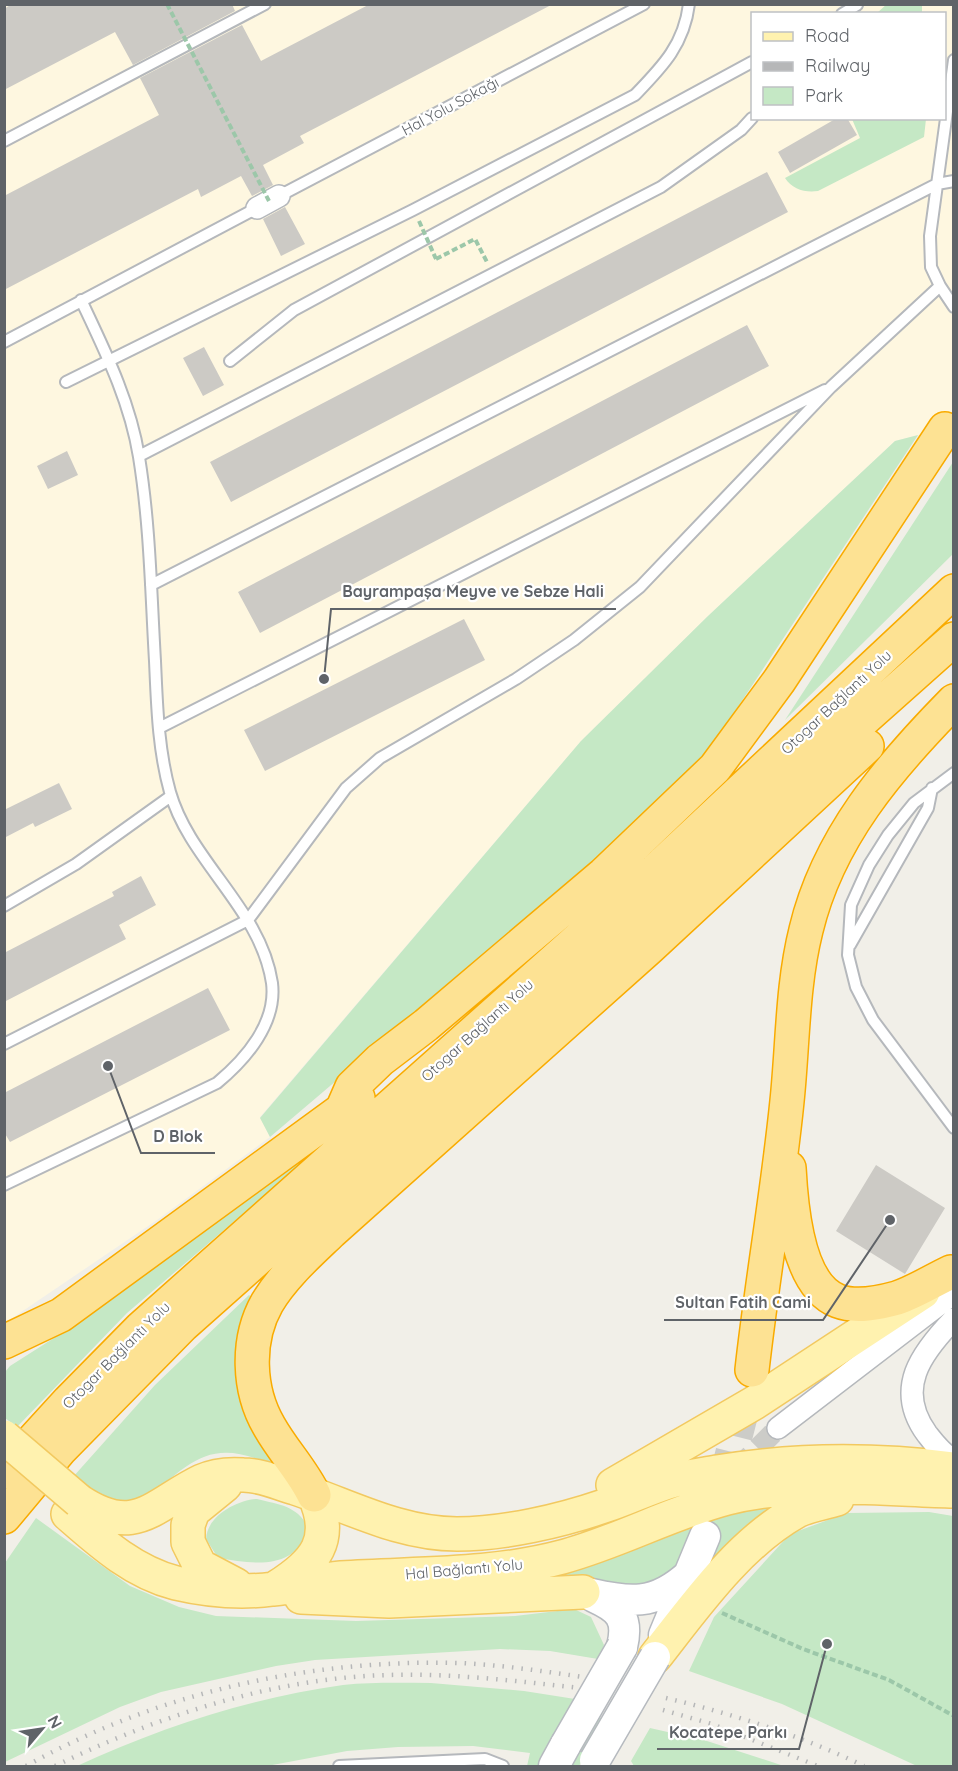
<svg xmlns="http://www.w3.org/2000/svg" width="958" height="1771" font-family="Quicksand,sans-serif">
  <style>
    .commercial { fill: #fef7e0; fill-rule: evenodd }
    .green { fill: #c5e8c5 }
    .building { fill: #cccac5 }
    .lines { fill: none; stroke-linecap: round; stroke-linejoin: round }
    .street-tunnel { stroke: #ccccc8; stroke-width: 21; stroke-dasharray: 21 10; stroke-linecap: butt }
    .highway-tunnel { stroke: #ccccc8; stroke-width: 33; stroke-dasharray: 33 16; stroke-linecap: butt }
    .lane-casing { stroke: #b5b8bc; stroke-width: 14 }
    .street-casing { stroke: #b5b8bc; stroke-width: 24 }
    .secondary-casing { stroke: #b6babf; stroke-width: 33 }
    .primary-casing { stroke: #f2c960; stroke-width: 36 }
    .highway-casing { stroke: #f9ab00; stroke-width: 36 }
    .path { stroke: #9cc7a9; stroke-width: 4; stroke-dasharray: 6 3; stroke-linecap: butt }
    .lane { stroke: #fff; stroke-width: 10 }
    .street { stroke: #fff; stroke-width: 21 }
    .secondary { stroke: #fff; stroke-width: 30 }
    .primary { stroke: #fff2af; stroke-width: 33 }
    .highway { stroke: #fde293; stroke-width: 33 }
    .rail { stroke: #b6b7b8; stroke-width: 4.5; stroke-dasharray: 1.5 8; stroke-linecap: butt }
    .secondary-bridge-casing { stroke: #b6babf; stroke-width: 33; stroke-linecap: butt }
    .primary-bridge-casing { stroke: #f2c960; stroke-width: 36; stroke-linecap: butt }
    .path-bridge { stroke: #9cc7a9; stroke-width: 4; stroke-dasharray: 6 3; stroke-linecap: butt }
    .secondary-bridge { stroke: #fff; stroke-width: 30 }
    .primary-bridge { stroke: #fff2af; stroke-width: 33 }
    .labels { text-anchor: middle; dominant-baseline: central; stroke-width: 4.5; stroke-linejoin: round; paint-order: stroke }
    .street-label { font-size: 15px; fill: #5f6368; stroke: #fff }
    .leader { fill: none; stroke: #5f6368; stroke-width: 2 }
    .callout-dot { fill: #5f6368; stroke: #fff; stroke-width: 2 }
    .callout-label { font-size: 16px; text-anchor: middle; font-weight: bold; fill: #5f6368; stroke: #fff; stroke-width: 4.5; stroke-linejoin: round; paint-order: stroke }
  </style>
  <rect width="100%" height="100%" fill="#f1efe8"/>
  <path class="commercial" d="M 5,5 L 953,5 L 953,427 L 895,441 L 708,616 L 581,741 L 260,1117 L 270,1137 L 157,1220 L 5,1323 ZM 752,14 L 944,14 L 944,118 L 752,118 Z"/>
  <path class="green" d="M 887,4 L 922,5 L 922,13 L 877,13 Z
    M 852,119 L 926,119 L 924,137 L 818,191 C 805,193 792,189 785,178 L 860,138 Z
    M 918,435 L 704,758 L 649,815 L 270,1137 L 260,1118 L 581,741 L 708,616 L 895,441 Z
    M 953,462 L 953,554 L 785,720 Z
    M 333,1137 L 127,1313 L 17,1427 L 5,1418 L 5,1372 L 10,1366 L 54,1338 Z
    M 249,1295 L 256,1301 L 286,1472 C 214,1434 195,1456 141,1505 L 107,1502 L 73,1477 L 155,1385 Z
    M 782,1497 L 723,1563 L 685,1567 L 645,1591 L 522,1583 L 643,1538 Z
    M 257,1499 C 281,1505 298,1506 309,1529 C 294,1571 255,1564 218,1558 L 206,1539 C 207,1516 237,1500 257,1499 Z
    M 929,1512 L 953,1516 L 953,1766 L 917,1766 L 782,1704 L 689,1671 L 714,1617 L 790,1534 L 847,1513 Z
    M 36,1518 L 130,1586 L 179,1607 L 216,1616 L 356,1621 L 515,1616 L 574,1609 L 591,1617 L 604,1645 L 598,1659 L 550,1651 L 500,1649 L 315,1660 L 276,1666 L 161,1692 L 120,1707 L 5,1762 L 5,1563 Z
    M 431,1683 L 524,1691 L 575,1699 L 540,1766 L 527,1766 L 530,1753 L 473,1746 L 398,1747 L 347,1751 L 267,1766 L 77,1766 C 161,1727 250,1698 343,1685 C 372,1682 402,1683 431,1683 Z
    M 595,1714 L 605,1721 L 579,1766 L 565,1766 Z
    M 650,1728 L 707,1741 L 784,1766 L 634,1766 L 631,1761 Z"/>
  <path class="building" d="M 12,4 L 232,4 L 235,11 L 133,65 L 115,32 L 4,90 L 4,9 Z
    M 370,4 L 553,4 L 300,136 L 304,143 L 263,165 L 273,185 L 252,196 L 241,176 L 201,197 L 198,189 L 4,290 L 4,196 L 159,115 L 140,78 L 242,25 L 261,61 Z
    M 837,118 L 847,118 L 857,135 L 790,173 L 778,152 Z
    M 767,172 L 788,212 L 231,502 L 210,462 Z
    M 285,207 L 305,244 L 281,256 L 263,219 Z
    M 747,325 L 769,366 L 260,633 L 238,592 Z
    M 204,347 L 224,385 L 203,396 L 183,358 Z
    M 67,451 L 78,475 L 48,489 L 37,466 Z
    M 464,619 L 485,660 L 265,771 L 244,730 Z
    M 59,783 L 72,809 L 35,827 L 33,823 L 4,838 L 4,810 Z
    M 141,876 L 156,905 L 119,925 L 126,939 L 4,1002 L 4,953 L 114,896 L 112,892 Z
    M 208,988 L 230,1030 L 10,1142 L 4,1132 L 4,1093 Z
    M 876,1165 L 945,1208 L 905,1274 L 836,1231 Z"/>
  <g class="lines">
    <path class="street-tunnel" d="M 736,1470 L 778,1428"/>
    <path class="highway-tunnel" d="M 724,1484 L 748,1389"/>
    <g class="lane-casing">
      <path id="lane" d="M 842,14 L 857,5
        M 4,141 L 265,4
        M 279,196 L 644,4
        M 940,286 L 954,307
        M 4,342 L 257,208
        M 230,361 L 294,310 L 752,62
        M 66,382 L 413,210 L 635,95 C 662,67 684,45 689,4
        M 139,456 L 661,187 L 741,130 L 752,118
        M 151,585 L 937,184 L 954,181
        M 159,728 L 825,390
        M 954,773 L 914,803 L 888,835 L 869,865 L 851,905 L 848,955 L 856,987 L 873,1020 L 954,1128
        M 4,906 L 76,864 L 171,796
        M 850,945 L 928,808 L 932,788
        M 4,1044 L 248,920 L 346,788 L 380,758 L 516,679 L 574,640 L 640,587 L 831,387 L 940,286 L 931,267 L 930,236 L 954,60
        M 4,1185 L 217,1083 C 246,1059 277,1023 272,983 C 261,909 190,862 170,792 C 158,749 157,705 155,661 C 151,593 150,525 139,457 C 130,401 105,351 81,300
        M 339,1766 L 485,1759 L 503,1766"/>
    </g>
    <g class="street-casing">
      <path id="street" d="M 257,208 L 279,196
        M 954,1319 C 921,1353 894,1389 927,1434 C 934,1443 943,1455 954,1460
        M 778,1428 L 954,1293"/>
    </g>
    <g class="secondary-casing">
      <path id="secondary" d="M 583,1592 C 629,1602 653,1608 690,1574
        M 594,1597 C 620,1609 629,1618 622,1647
        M 664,1635 L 705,1536
        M 554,1766 L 566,1744"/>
    </g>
    <g class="primary-casing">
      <path id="primary" d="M 225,1485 L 193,1511 L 188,1525 L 188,1542 L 200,1566 L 236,1585
        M 613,1485 L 754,1403 L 923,1292
        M 79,1501 C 136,1539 154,1504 202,1481 C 215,1475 230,1474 243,1475 C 261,1475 278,1483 295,1488 C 349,1506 399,1534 457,1534 C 504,1534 560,1521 604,1506 C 626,1499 646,1489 668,1482 C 684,1477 701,1475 717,1472 C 796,1459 875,1459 954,1469
        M 68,1514 C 100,1542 133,1572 176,1583 C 206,1590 242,1593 273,1589 C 296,1587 318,1580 341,1578 C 414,1573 491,1576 562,1557 C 618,1542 670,1513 727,1498 C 800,1480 880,1489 954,1491
        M 277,1587 C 315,1563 335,1540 314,1495
        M 301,1597 L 389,1601 L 583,1592
        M 655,1657 C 695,1606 739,1543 797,1511 C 809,1505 824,1503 837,1499"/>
    </g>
    <g class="highway-casing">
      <path id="highway" d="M 342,1110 L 352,1087 L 380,1060 L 426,1025 L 604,874 L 715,768 L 779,681 L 945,429
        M 789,1168 C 791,1205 797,1285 838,1301 C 856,1308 879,1303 897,1298 C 915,1292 934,1280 951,1272
        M 4,1342 L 61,1315 L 358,1098
        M 752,1370 C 762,1280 778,1191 787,1101 C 793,1044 792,986 806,930 C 828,838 889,767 954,701
        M 4,1472 L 69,1401 L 141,1328 L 656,870 L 954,591
        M 314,1495 C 302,1470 283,1451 269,1426 C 248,1390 246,1340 267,1303 C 283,1276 308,1254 331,1232 L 649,948 L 867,746
        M 4,1517 L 60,1450 L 183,1325 L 954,639"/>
    </g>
    <path class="path" d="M 436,259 L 475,239 L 487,262
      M 722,1613 L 803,1649 L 889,1680 L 954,1716"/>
    <use href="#lane" class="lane"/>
    <use href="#street" class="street"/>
    <use href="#secondary" class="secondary"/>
    <use href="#primary" class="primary"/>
    <use href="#highway" class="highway"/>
    <path class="rail" d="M 666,1698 C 733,1714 802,1736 864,1766
      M 663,1710 L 712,1724 L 818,1766
      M 26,1766 C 159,1692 309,1659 460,1663 C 501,1665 542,1671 583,1677
      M 55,1766 C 158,1716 273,1678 388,1675 C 452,1673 516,1681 580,1688"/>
    <g class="secondary-bridge-casing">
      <path id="secondary-bridge" d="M 566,1744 L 622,1647
        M 595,1760 L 655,1657"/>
    </g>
    <g class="primary-bridge-casing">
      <path id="primary-bridge" d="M 4,1437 L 79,1501"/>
    </g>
    <path class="path-bridge" d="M 167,4 L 269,201
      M 419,221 L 436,259"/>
    <use href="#secondary-bridge" class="secondary-bridge"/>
    <use href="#primary-bridge" class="primary-bridge"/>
  </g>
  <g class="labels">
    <g class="street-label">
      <text transform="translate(450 106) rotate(-28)">Hal Yolu Sokağı</text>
      <text transform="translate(836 702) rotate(-43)">Otogar Bağlantı Yolu</text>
      <text transform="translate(477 1030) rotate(-42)">Otogar Bağlantı Yolu</text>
      <text transform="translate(116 1355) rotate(-45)">Otogar Bağlantı Yolu</text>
      <text transform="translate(464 1569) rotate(-5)">Hal Bağlantı Yolu</text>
    </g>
  </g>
  <path class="leader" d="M324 679L331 609H616M108 1066L141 1153H215M890 1220L823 1320H664M827 1644L799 1749H657"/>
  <g class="callout-dot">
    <circle cx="324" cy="679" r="6"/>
    <circle cx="108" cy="1066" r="6"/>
    <circle cx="890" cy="1220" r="6"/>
    <circle cx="827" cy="1644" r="6"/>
  </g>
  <g class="callout-label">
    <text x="473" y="597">Bayrampaşa Meyve ve Sebze Hali</text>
    <text x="178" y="1142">D Blok</text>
    <text x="743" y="1308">Sultan Fatih Cami</text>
    <text x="728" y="1738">Kocatepe Parkı</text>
  </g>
  <rect width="958" height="1771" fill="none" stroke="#5f6368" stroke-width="12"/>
  <rect x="751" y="12" width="195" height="108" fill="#ffffff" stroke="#bfc1c3" stroke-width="1.5"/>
  <rect x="763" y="32" width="30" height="9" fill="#fff2af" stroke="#bfc1c3" stroke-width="1.5"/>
  <text x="805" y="42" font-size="18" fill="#5f6368">Road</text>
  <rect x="763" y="62" width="30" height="9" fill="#b6b7b8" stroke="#bfc1c3" stroke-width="1.5"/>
  <text x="805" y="72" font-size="18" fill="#5f6368">Railway</text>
  <rect x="763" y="87" width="30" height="18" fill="#c5e8c5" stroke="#bfc1c3" stroke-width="1.5"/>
  <text x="805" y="102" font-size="18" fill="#5f6368">Park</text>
  <g transform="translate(42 1729) rotate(61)" stroke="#ffffff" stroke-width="4.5" paint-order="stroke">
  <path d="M0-4.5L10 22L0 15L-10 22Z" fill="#5f6368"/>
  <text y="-9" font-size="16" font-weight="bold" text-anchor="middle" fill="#5f6368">N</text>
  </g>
</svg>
